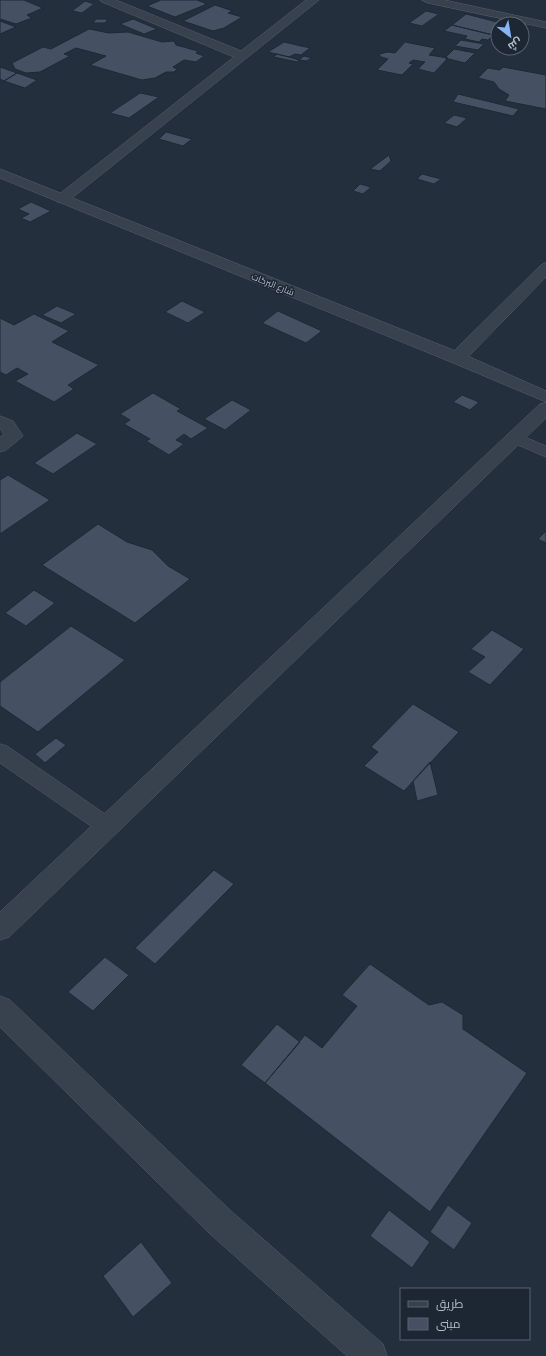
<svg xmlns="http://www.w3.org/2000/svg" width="546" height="1356" font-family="'IBM Plex Sans',Cairo,sans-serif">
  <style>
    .building { fill: #455162; stroke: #1f2835 }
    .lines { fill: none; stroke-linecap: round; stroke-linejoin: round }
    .service-casing { stroke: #565f6c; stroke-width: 1 }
    .minor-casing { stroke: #565f6c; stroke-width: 1 }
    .tertiary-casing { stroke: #565f6c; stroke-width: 1 }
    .service { fill: #38414e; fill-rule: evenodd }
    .minor { fill: #38414e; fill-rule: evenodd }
    .tertiary { fill: #38414e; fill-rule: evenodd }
    .labels { text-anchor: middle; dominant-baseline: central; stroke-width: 3; stroke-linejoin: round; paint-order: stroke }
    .far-street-label { font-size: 9px; fill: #b4bcc9; stroke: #1d2633 }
  </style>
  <rect width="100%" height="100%" fill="#242f3e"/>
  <path class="building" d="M 0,0 L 24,0 L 43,8 L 27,15 L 32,18 L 16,24 L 0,19 Z
    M 161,0 L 197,0 L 207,4 L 175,17 L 147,6 Z
    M 85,1 L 94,4 L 82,13 L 72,11 Z
    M 215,5 L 233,11 L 228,13 L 242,17 L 224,28 L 213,31 L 183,21 Z
    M 426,11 L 439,14 L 422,26 L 409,23 Z
    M 466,14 L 505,24 L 498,24 L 498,31 L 493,35 L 452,25 Z
    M 96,19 L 108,19 L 105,23 L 93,23 Z
    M 133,19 L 157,29 L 144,34 L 120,24 Z
    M 0,21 L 16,27 L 0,34 Z
    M 452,25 L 493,35 L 488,40 L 482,39 L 479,42 L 465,39 L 467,36 L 444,31 Z
    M 89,29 L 109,33 L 128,32 L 162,42 L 174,41 L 176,45 L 198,51 L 196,53 L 204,56 L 196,62 L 184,60 L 173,67 L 177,69 L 174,72 L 166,72 L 155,78 L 142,80 L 90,65 L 106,56 L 76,48 L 64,54 L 70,56 L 40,72 L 26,73 L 15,69 L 12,63 L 43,47 L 51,49 Z
    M 461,40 L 484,44 L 478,50 L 455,46 Z
    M 284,42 L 310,48 L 301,55 L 295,54 L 289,57 L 268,52 Z
    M 405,42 L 435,48 L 429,55 L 448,58 L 434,73 L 418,69 L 425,62 L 413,60 L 409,63 L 413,64 L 402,75 L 377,70 L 388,59 L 381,57 L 379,54 L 388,52 L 395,53 Z
    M 454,49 L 475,53 L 465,63 L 445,58 Z
    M 277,54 L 289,57 L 299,60 L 297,62 L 274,57 Z
    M 304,56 L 312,58 L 306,61 L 299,60 Z
    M 0,67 L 17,73 L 4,81 L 0,79 Z
    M 503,67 L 546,75 L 546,109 L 505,101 L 509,95 L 499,89 L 494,82 L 478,78 L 488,68 L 500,70 Z
    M 17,73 L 37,80 L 25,88 L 4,81 Z
    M 140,93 L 159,97 L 129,118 L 110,113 Z
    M 458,94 L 519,109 L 513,116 L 453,102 Z
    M 454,115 L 467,118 L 457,127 L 444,123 Z
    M 166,132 L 192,139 L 183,146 L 159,139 Z
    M 389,155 L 391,161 L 380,171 L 370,169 Z
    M 422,174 L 441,179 L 434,184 L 417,179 Z
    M 360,184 L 371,187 L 363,194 L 353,191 Z
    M 31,202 L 51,211 L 30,222 L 21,218 L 29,214 L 18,209 Z
    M 182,301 L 205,312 L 188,323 L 165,312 Z
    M 57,306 L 76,314 L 61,323 L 42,315 Z
    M 278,311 L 322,331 L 306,343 L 262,323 Z
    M 34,314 L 69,331 L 52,342 L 99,365 L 68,385 L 74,389 L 54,402 L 15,381 L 28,374 L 17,368 L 6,375 L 0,372 L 0,318 L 14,325 Z
    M 153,393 L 181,409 L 177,411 L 208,428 L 191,439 L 184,434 L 176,440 L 184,444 L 169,455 L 146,441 L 150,439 L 124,424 L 130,420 L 120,414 Z
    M 462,395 L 479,402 L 470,410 L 453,402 Z
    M 232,400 L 251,410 L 225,430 L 204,419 Z
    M 77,433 L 97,444 L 53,474 L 34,463 Z
    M 8,475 L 50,500 L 0,534 L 0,480 Z
    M 98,524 L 127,542 L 152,550 L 168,566 L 190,579 L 135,623 L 42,565 Z
    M 546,531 L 546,543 L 538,539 Z
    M 34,590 L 55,603 L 26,626 L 5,613 Z
    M 71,626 L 125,660 L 38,732 L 0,706 L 0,682 Z
    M 492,630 L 524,649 L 490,685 L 468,672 L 485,657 L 471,649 Z
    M 413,704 L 459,732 L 404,791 L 364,766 L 378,752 L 371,747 Z
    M 56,738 L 66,745 L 45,763 L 35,754 Z
    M 430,762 L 438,795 L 417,801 L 413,781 Z
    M 214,870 L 234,884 L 155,964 L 135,948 Z
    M 105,957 L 129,975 L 93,1011 L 68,992 Z
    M 370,964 L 429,1005 L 442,1002 L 463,1015 L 463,1029 L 527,1073 L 430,1212 L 265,1083 L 305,1035 L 322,1048 L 357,1006 L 342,995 Z
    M 277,1024 L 300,1042 L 265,1083 L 241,1065 Z
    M 448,1205 L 472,1223 L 454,1250 L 430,1232 Z
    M 389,1210 L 430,1242 L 412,1268 L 370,1236 Z
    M 141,1242 L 172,1283 L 133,1317 L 103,1276 Z"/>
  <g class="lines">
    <g class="service-casing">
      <path id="service" d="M 515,433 L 546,446 L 546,457 L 509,441 L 507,438 L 509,435 Z
        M 0,744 L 7,746 L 115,821 L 119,827 L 115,833 L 108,836 L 101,833 L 0,763 Z"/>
    </g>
    <g class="minor-casing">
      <path id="minor" d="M 100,0 L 116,0 L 241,51 L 306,0 L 319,0 L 67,202 L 57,202 L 55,199 L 57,196 L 234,57 L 102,2 Z
        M 422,0 L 444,0 L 546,22 L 546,28 L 428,3 Z
        M 546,263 L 546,277 L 463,362 L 457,363 L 451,362 L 449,358 L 451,354 L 541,265 Z
        M 546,403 L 546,418 L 9,937 L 0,940 L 0,912 L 540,404 Z
        M 0,416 L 13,421 L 23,436 L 6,450 L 0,452 L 0,437 L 4,435 L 0,428 Z
        M 0,996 L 10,1000 L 231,1211 L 383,1344 L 387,1356 L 347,1356 L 209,1233 L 0,1027 Z"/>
    </g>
    <g class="tertiary-casing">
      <path id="tertiary" d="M 0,169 L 463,354 L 546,391 L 546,402 L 451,362 L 0,178 Z"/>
    </g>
    <use href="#service" class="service"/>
    <use href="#minor" class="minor"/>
    <use href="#tertiary" class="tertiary"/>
  </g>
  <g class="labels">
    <g class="far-street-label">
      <text transform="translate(273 284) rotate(22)">شارع البركات</text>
    </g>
  </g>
  <rect x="400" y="1288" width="130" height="52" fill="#1d2633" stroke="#59626f"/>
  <rect x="408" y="1301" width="20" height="6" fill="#38414e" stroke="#59626f"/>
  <text x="436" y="1308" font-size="12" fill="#b4bcc9">طريق</text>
  <rect x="408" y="1318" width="20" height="12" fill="#455162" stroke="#59626f"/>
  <text x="436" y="1328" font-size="12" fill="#b4bcc9">مبنى</text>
  <g transform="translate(510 36) rotate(149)"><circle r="19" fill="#1d2633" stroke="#59626f"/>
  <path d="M0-3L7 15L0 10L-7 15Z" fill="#8ab4f8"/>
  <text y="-6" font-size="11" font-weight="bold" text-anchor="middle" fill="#b4bcc9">ش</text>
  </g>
</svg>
